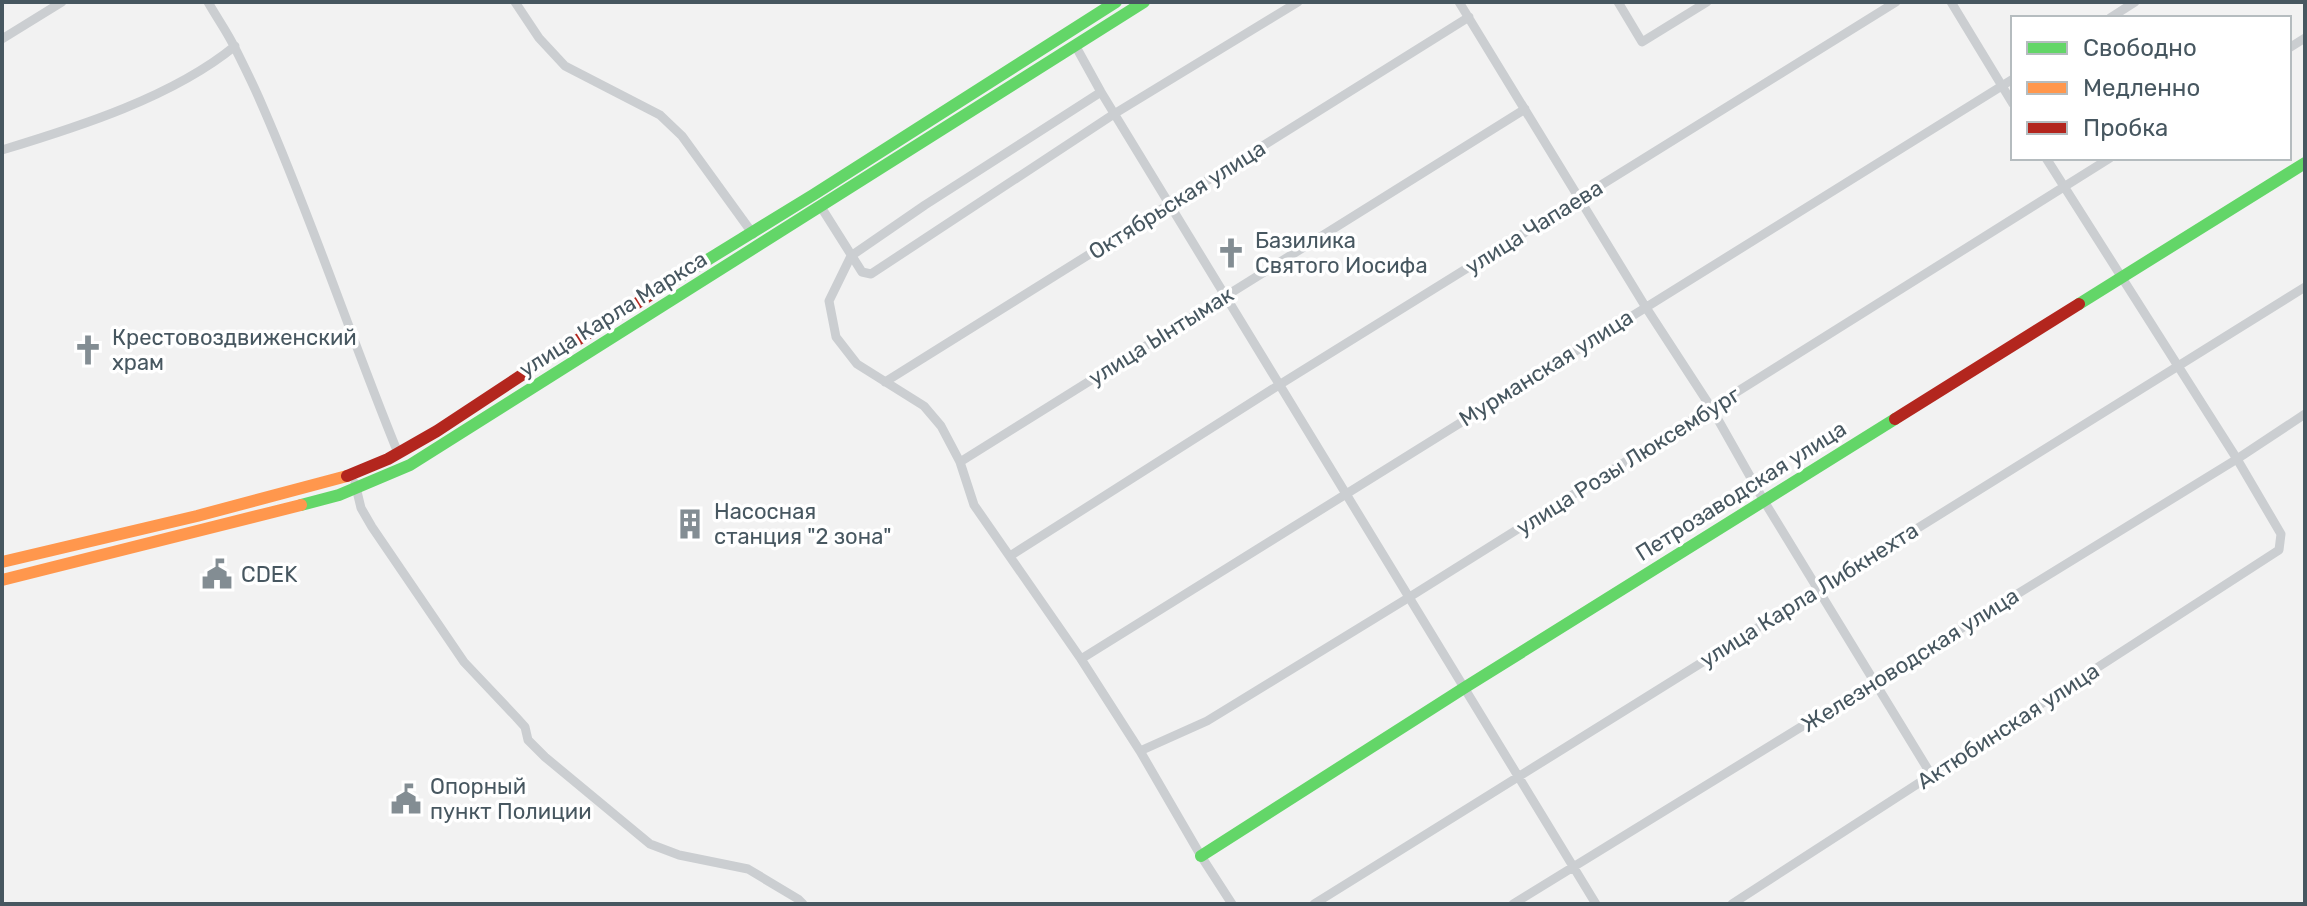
<svg xmlns="http://www.w3.org/2000/svg" width="2307" height="906" font-family="Rubik,sans-serif">
  <style>
    .lines { fill: none; stroke-linecap: round; stroke-linejoin: round }
    .street { stroke: #cbced1; stroke-width: 9 }
    .fast { stroke: #63d668; stroke-width: 12 }
    .slow { stroke: #ff974d; stroke-width: 12 }
    .jam { stroke: #b3261e; stroke-width: 12 }
    .labels { text-anchor: middle; dominant-baseline: central; stroke-width: 7; stroke-linejoin: round; paint-order: stroke }
    .street-label { font-size: 22px; fill: #475760; stroke: #fff }
    .poi-label { font-size: 22px; fill: #475760; stroke: #fff; text-anchor: start }
  </style>
  <rect width="100%" height="100%" fill="#f2f2f2"/>
  <g class="lines">
    <path class="street" d="M 208,2 C 217,18 228,33 236,50 C 245,68 254,86 262,105 C 312,219 351,338 398,453
      M 515,2 L 539,38 L 565,66 L 660,115 L 682,136 L 753,234
      M 1459,2 L 1645,306 L 1712,409 L 1764,501 L 1932,776
      M 1618,2 L 1642,42 L 1707,2
      M 1951,2 L 2013,104
      M 2110,18 L 2135,2
      M 2,39 L 62,2
      M 1075,45 L 1101,92 L 1596,904
      M 2289,48 L 2305,38
      M 1101,92 L 925,205 L 851,256 L 829,301 L 836,337 L 857,364 L 924,406 L 941,426 L 960,462 L 974,505 L 1081,659 L 1140,751 L 1201,856 L 1232,904
      M 2,150 C 78,127 173,97 235,46
      M 821,207 L 862,272 L 871,274 L 1114,114 L 1298,2
      M 885,382 L 1469,17
      M 960,462 L 1525,109
      M 355,483 L 361,508 L 372,527 L 464,662 L 516,717 L 525,727 L 528,740 L 545,757 L 650,844 L 679,855 L 748,869 L 798,899 L 803,904
      M 1010,556 L 1279,385 L 1896,2
      M 1081,659 L 2013,79
      M 1140,751 L 1207,721 L 1408,598 L 2110,158
      M 1314,904 L 2305,287
      M 1513,904 L 2237,459 L 2305,414
      M 1732,904 L 2279,550 L 2281,534 L 2237,459 L 2046,158"/>
    <path class="fast" d="M 652,294 L 813,195 L 1116,2
      M 2079,304 L 2305,163
      M 301,505 L 339,495 L 410,465 L 1144,2
      M 1201,856 L 1464,688 L 1895,419"/>
    <path class="slow" d="M 2,562 L 197,516 L 347,476
      M 2,580 L 301,505"/>
    <path class="jam" d="M 1895,419 L 2079,304
      M 347,476 L 388,459 L 437,431 L 537,365 L 652,294"/>
  </g>
  <defs>
    <g id="church-bare" transform="scale(2.4)"><path d="M-1.2-6h2.4v3.5h3.3v2.4h-3.3V6h-2.4V-.1h-3.3v-2.4h3.3Z" fill="#838d93" stroke="#fff" stroke-width="2.5" paint-order="stroke"/></g>
    <g id="building-bare" transform="scale(2.4)"><path d="M-4-6H4V6H1V3H-1V6H-4ZM-2.5-4.3h1.7v1.8h-1.7ZM.8-4.3h1.7v1.8H.8ZM-2.5-1h1.7V.8h-1.7ZM.8-1h1.7V.8H.8Z" fill="#838d93" stroke="#fff" stroke-width="2.5" paint-order="stroke"/></g>
    <g id="civic-bare" transform="scale(2.4)"><path d="M-.6-6.5H3V-4.5H.6V-3L4-1V1h2V6H-6V1h2V-1L-.6-3ZM-1.2 2.5V6h2.4V2.5Z" fill="#838d93" stroke="#fff" stroke-width="2.5" paint-order="stroke"/></g>
  </defs>
  <g fill-rule="evenodd">
    <use href="#church-bare" x="1231" y="253"/>
    <use href="#church-bare" x="88" y="350"/>
    <use href="#building-bare" x="690" y="524"/>
    <use href="#civic-bare" x="217" y="574"/>
    <use href="#civic-bare" x="406" y="799"/>
  </g>
  <g class="labels">
    <g class="street-label">
      <text transform="translate(1177 200) rotate(-32)">Октябрьская улица</text>
      <text transform="translate(1534 227) rotate(-32)">улица Чапаева</text>
      <text transform="translate(613 314) rotate(-32)">улица Карла Маркса</text>
      <text transform="translate(1161 336) rotate(-32)">улица Ынтымак</text>
      <text transform="translate(1546 368) rotate(-32)">Мурманская улица</text>
      <text transform="translate(1628 461) rotate(-32)">улица Розы Люксембург</text>
      <text transform="translate(1741 491) rotate(-32)">Петрозаводская улица</text>
      <text transform="translate(1809 595) rotate(-32)">улица Карла Либкнехта</text>
      <text transform="translate(1910 660) rotate(-32)">Железноводская улица</text>
      <text transform="translate(2008 726) rotate(-33)">Актюбинская улица</text>
    </g>
    <g class="poi-label">
      <text x="1255" y="240">Базилика<tspan x="1255" dy="25">Святого Иосифа</tspan></text>
      <text x="112" y="337">Крестовоздвиженский<tspan x="112" dy="25">храм</tspan></text>
      <text x="714" y="511">Насосная<tspan x="714" dy="25">станция "2 зона"</tspan></text>
      <text x="241" y="574">CDEK</text>
      <text x="430" y="786">Опорный<tspan x="430" dy="25">пункт Полиции</tspan></text>
    </g>
  </g>
  <rect width="2307" height="906" fill="none" stroke="#475760" stroke-width="8"/>
  <rect x="2011" y="16" width="280" height="144" fill="#ffffff" stroke="#b5bcbf" stroke-width="2"/>
  <rect x="2027" y="42" width="40" height="12" fill="#63d668" stroke="#b5bcbf" stroke-width="2"/>
  <text x="2083" y="56" font-size="24" fill="#475760">Свободно</text>
  <rect x="2027" y="82" width="40" height="12" fill="#ff974d" stroke="#b5bcbf" stroke-width="2"/>
  <text x="2083" y="96" font-size="24" fill="#475760">Медленно</text>
  <rect x="2027" y="122" width="40" height="12" fill="#b3261e" stroke="#b5bcbf" stroke-width="2"/>
  <text x="2083" y="136" font-size="24" fill="#475760">Пробка</text>
</svg>
